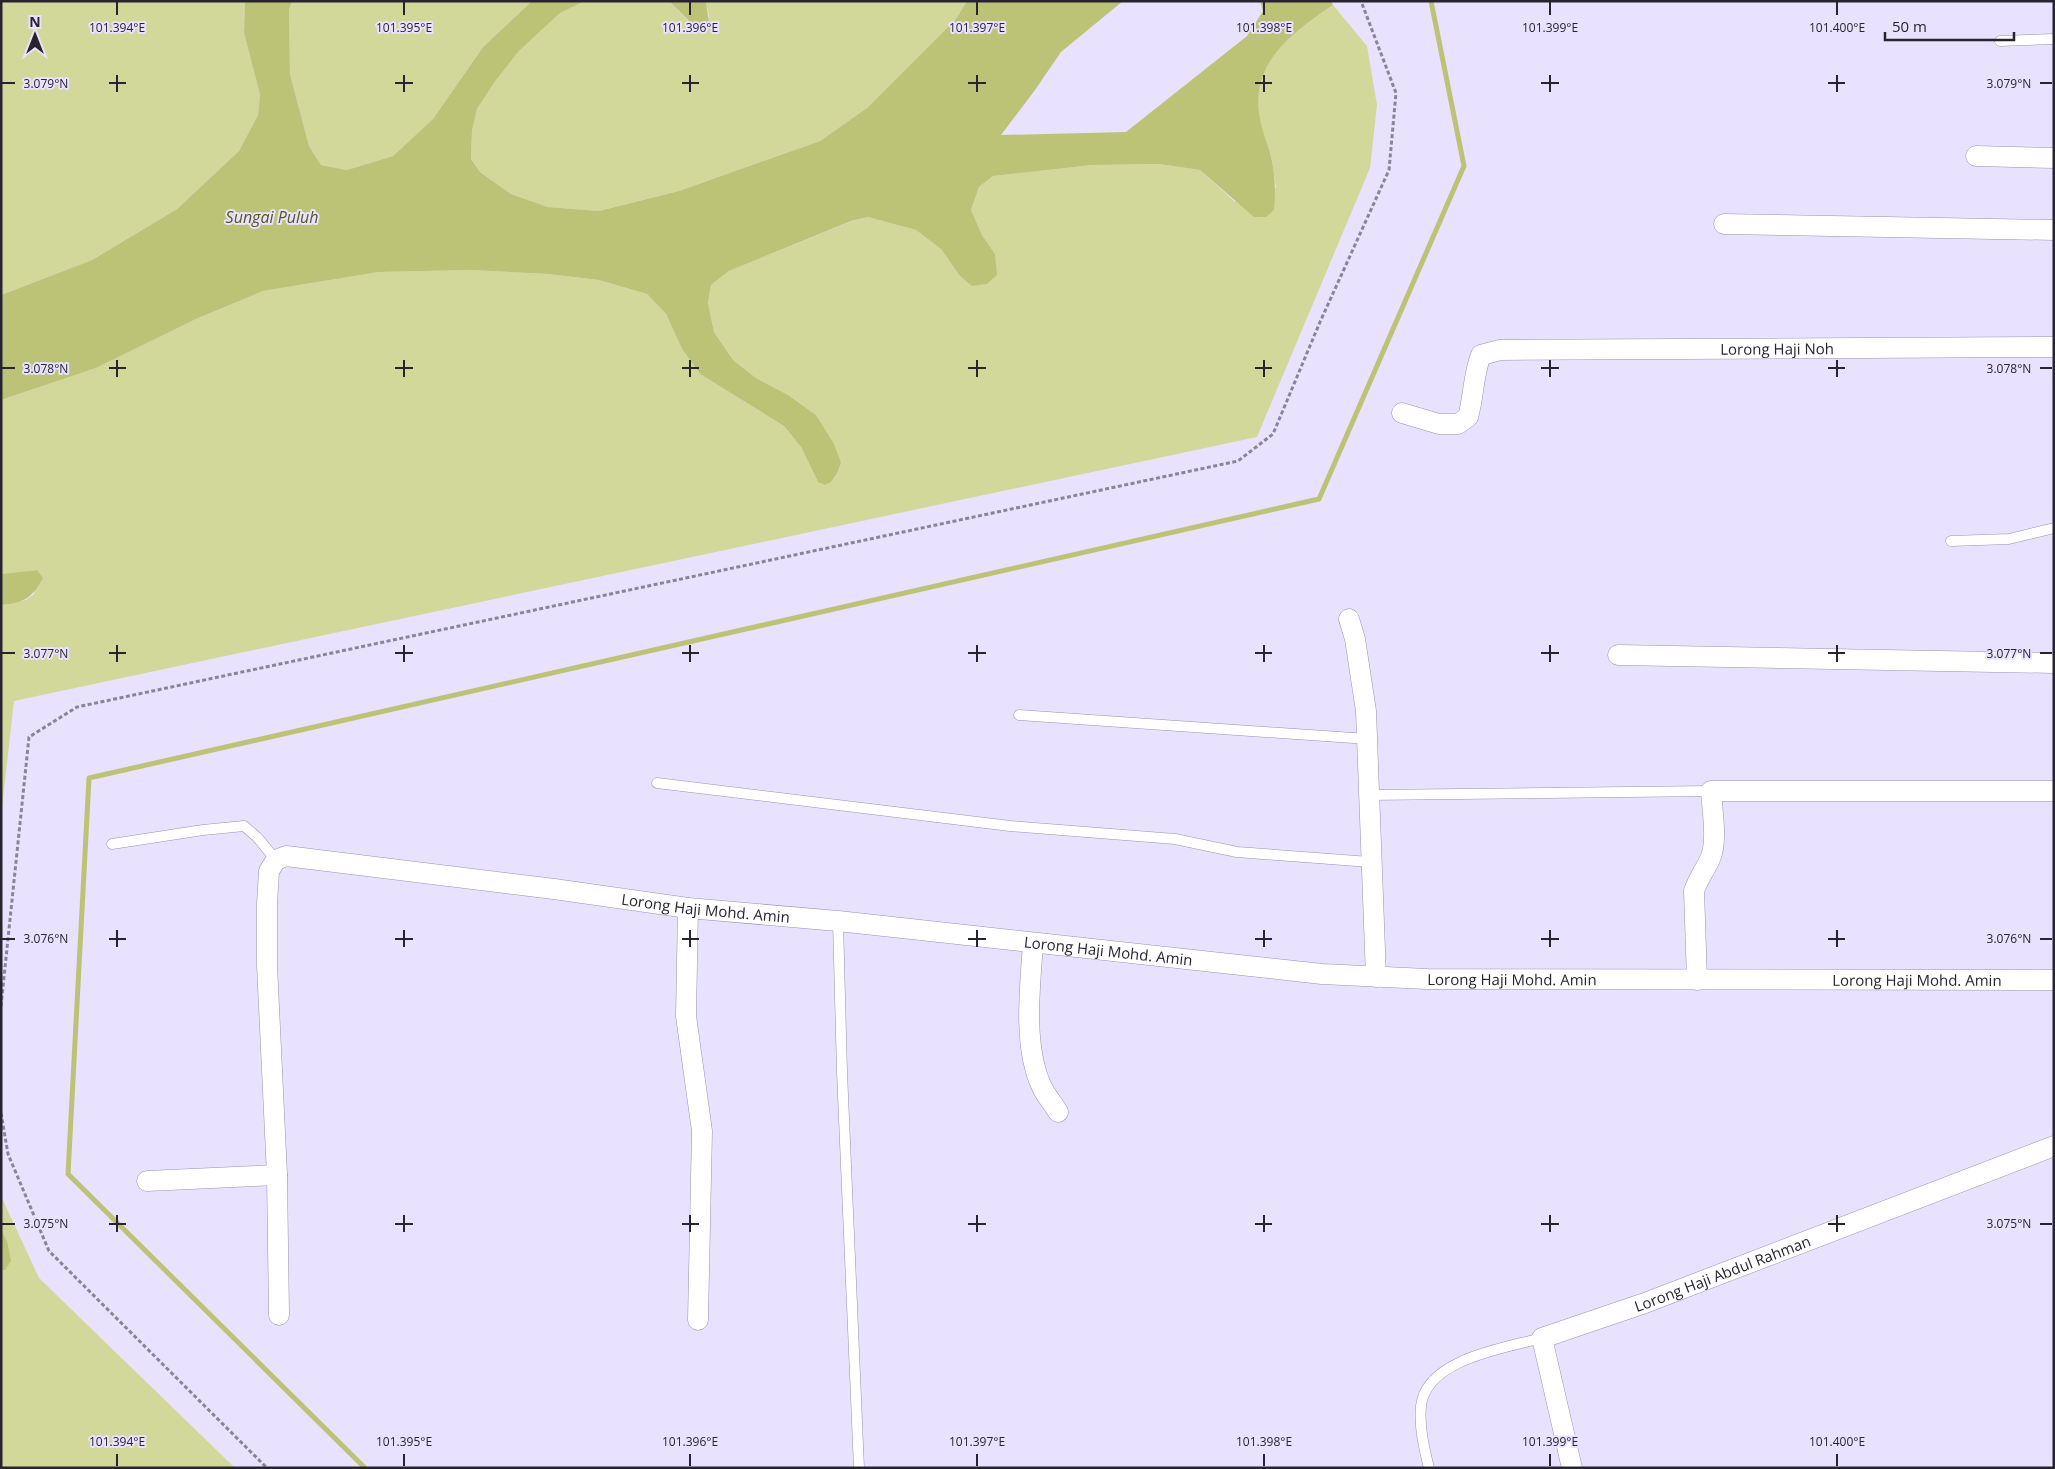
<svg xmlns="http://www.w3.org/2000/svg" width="2055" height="1469" font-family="'Open Sans',sans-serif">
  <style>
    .green { fill: #d2d89a }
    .water { fill: #bdc376 }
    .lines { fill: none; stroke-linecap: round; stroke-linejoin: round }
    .stream { stroke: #bdc376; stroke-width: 5 }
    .service-casing { stroke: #9891b1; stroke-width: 11 }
    .minor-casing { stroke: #9891b1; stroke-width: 21 }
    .path { stroke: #898498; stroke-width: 3; stroke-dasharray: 4 2.5; stroke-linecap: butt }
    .service { stroke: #fff; stroke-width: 10 }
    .minor { stroke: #fff; stroke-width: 20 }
    .ticks { fill: none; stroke: #272430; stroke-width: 2 }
    .labels { text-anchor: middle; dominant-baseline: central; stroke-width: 4; stroke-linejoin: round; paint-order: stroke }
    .street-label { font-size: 15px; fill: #272430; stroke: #e8e2fe }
    .water-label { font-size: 16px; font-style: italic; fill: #54571f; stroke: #e8e2fe }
    .ticks-label { font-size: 12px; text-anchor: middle; fill: #272430; stroke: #e8e2fe; stroke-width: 4; stroke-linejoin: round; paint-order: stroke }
  </style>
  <rect width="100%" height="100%" fill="#e8e2fe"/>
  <path class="green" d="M 1,1 L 245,1 L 244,33 L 260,95 L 258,115 L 239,151 L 177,209 L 92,260 L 1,295 Z
    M 292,1 L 532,1 L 483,47 L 433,119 L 393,156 L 347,170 L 321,165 L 309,146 L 290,74 L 289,10 Z
    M 585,1 L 669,1 L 690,23 L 709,17 L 706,1 L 967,1 L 956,19 L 867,108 L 820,141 L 679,191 L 599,211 L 548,207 L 511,194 L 480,172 L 471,159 L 472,131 L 477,109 L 494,83 L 519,51 L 560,13 Z
    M 1333,5 L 1367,46 L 1377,105 L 1370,168 L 1257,437 L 14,701 L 1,816 L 1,605 L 26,600 L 34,594 L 37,570 L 1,574 L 1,400 L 96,368 L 196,319 L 263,291 L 379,272 L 472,270 L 548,274 L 599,280 L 647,294 L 666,314 L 682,349 L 700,374 L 784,426 L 801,447 L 818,482 L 831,482 L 837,475 L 841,463 L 816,415 L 788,395 L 756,378 L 733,360 L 714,332 L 708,303 L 711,285 L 729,271 L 852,221 L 868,217 L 916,230 L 941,249 L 959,275 L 972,285 L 987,284 L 996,275 L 995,254 L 982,235 L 971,210 L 979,187 L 993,176 L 1092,165 L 1159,164 L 1200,170 L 1235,202 L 1276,188 C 1274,176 1273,163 1270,151 C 1267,140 1261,129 1259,118 C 1251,60 1291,34 1333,5 Z
    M 1,1196 L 39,1278 L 235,1468 L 1,1468 L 1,1270 L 5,1270 L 7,1241 L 1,1229 Z"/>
  <path class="water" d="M 245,1 L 292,1 L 289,10 L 290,74 L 309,146 L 321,165 L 347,170 L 393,156 L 433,119 L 483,47 L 532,1 L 585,1 L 560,13 L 519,51 L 494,83 L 477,109 L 472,131 L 471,159 L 480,172 L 511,194 L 548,207 L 599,211 L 679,191 L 820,141 L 867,108 L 956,19 L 967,1 L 1123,1 L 1061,52 L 1035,90 L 1001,135 L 1126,132 L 1247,36 L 1263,11 L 1260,1 L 1331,1 L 1333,5 C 1292,33 1249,63 1260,119 C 1262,131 1267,141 1270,152 C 1275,172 1276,190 1274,210 L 1266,217 L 1254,217 L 1200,170 L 1159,164 L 1092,165 L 993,176 L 979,187 L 971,210 L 982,235 L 995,254 L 997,275 L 987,284 L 972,286 L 959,275 L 941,249 L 916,230 L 868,217 L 851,221 L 729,271 L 711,285 L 708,303 L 714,332 L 733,360 L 756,378 L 788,395 L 816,415 L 834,444 L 841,463 L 837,474 L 831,482 L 825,485 L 818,482 L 801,447 L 784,426 L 700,374 L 682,349 L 666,314 L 647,294 L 599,280 L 548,274 L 472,270 L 379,272 L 263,291 L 196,319 L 96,368 L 1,400 L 1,295 L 92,260 L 177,209 L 239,151 L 258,115 L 260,95 L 244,33 Z
    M 669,1 L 706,1 L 709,25 L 705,29 L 698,30 Z
    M 37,570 L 43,578 C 32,598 24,603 1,605 L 1,574 Z
    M 1,1229 L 7,1241 L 11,1261 L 5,1270 L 1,1270 Z"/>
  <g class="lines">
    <path class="stream" d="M 365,1468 L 68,1174 L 89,778 L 1319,499 L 1464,166 L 1431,1"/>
    <g class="service-casing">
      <path id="service" d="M 2000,41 L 2054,39
        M 1951,541 L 2009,539 L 2054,528
        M 1019,715 L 1368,739
        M 657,783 L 1010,826 L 1175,839 L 1237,852 L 1370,862
        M 1369,795 L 1711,791
        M 112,844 L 203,830 L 244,826 L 257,837 L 276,860
        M 838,921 L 842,1072 L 859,1468
        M 1429,1468 C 1424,1448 1419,1427 1421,1406 C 1426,1359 1505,1348 1542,1338"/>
    </g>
    <g class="minor-casing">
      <g id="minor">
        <path d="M 1976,156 L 2054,158"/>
        <path d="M 1724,224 L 2054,230"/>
        <path id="s1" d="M 1402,413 L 1439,424 L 1458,424 L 1468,417 C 1474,396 1473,375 1481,355 L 1500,350 L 2054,347"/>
        <path d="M 1349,619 L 1355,639 L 1366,711 L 1376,977"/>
        <path d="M 1618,655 L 2054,663"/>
        <path d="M 688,908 L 686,1016 L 702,1131 L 698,1320"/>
        <path d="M 1033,944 C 1030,987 1023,1045 1041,1085 C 1045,1095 1053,1103 1058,1112"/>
        <path d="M 1697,980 L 1694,891 C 1698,879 1705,870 1710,859 C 1718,842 1712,809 1711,791 L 2054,791"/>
        <path d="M 147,1181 L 277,1175"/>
        <path id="s2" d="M 279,1315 L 277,1175 L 267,965 L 267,904 L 269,871 L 276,860 L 286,856 L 554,889 L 688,908 L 838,921 L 1322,974 L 1427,979 L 2054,980"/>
        <path id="s3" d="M 1572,1468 L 1542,1338 L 1645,1303 L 2054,1146"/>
      </g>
    </g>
    <path class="path" d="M 1,1006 L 29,737 L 77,707 L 1238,461 L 1273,434 L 1320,322 L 1389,170 L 1396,93 L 1361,1
      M 1,1113 L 8,1154 L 49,1251 L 267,1468"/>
    <use href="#service" class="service"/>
    <use href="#minor" class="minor"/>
  </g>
  <path class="ticks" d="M 117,2 L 117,15M 404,2 L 404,15M 690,2 L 690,15M 977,2 L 977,15M 1264,2 L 1264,15M 1550,2 L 1550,15M 1837,2 L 1837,15M 117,75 L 117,92M 404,75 L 404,92M 690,75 L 690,92M 977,75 L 977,92M 1264,75 L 1264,92M 1550,75 L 1550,92M 1837,75 L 1837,92M 2,83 L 15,83M 109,83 L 126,83M 395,83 L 413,83M 682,83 L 699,83M 968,83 L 986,83M 1255,83 L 1272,83M 1541,83 L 1559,83M 1828,83 L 1845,83M 2040,83 L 2052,83M 117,360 L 117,377M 404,360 L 404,377M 690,360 L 690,377M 977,360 L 977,377M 1264,360 L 1264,377M 1550,360 L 1550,377M 1837,360 L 1837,377M 2,368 L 15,368M 109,368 L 126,368M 395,368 L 413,368M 682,368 L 699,368M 968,368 L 986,368M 1255,368 L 1272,368M 1541,368 L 1559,368M 1828,368 L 1845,368M 2040,368 L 2052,368M 117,645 L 117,662M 404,645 L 404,662M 690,645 L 690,662M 977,645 L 977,662M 1264,645 L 1264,662M 1550,645 L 1550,662M 1837,645 L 1837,662M 2,653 L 15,653M 109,653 L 126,653M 395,653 L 413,653M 682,653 L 699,653M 968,653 L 986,653M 1255,653 L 1272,653M 1541,653 L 1559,653M 1828,653 L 1845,653M 2040,653 L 2052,653M 117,930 L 117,947M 404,930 L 404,947M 690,930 L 690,947M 977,930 L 977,947M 1264,930 L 1264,947M 1550,930 L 1550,947M 1837,930 L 1837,947M 2,939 L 15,939M 109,939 L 126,939M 395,939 L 413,939M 682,939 L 699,939M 968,939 L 986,939M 1255,939 L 1272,939M 1541,939 L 1559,939M 1828,939 L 1845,939M 2040,939 L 2052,939M 117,1215 L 117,1232M 404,1215 L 404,1232M 690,1215 L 690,1232M 977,1215 L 977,1232M 1264,1215 L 1264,1232M 1550,1215 L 1550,1232M 1837,1215 L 1837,1232M 2,1224 L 15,1224M 109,1224 L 126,1224M 395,1224 L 413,1224M 682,1224 L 699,1224M 968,1224 L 986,1224M 1255,1224 L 1272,1224M 1541,1224 L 1559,1224M 1828,1224 L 1845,1224M 2040,1224 L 2052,1224M 117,1454 L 117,1466M 404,1454 L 404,1466M 690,1454 L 690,1466M 977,1454 L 977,1466M 1264,1454 L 1264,1466M 1550,1454 L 1550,1466M 1837,1454 L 1837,1466"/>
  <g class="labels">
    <g class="street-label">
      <text stroke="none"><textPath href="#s1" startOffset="430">Lorong Haji Noh</textPath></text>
      <text stroke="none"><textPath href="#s2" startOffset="891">Lorong Haji Mohd. Amin</textPath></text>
      <text stroke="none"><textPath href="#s2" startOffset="1296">Lorong Haji Mohd. Amin</textPath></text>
      <text stroke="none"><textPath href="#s2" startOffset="1701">Lorong Haji Mohd. Amin</textPath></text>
      <text stroke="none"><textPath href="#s2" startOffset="2106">Lorong Haji Mohd. Amin</textPath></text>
      <text stroke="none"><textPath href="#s3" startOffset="325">Lorong Haji Abdul Rahman</textPath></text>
    </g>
    <g class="water-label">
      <text x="272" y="217">Sungai Puluh</text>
    </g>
  </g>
  <g class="ticks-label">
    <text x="117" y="32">101.394°E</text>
    <text x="404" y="32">101.395°E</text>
    <text x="690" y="32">101.396°E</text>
    <text x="977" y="32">101.397°E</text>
    <text x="1264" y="32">101.398°E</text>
    <text x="1550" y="32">101.399°E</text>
    <text x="1837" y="32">101.400°E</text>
    <text x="46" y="88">3.079°N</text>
    <text x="2009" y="88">3.079°N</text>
    <text x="46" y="373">3.078°N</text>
    <text x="2009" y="373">3.078°N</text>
    <text x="46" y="658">3.077°N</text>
    <text x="2009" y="658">3.077°N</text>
    <text x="46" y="943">3.076°N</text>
    <text x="2009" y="943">3.076°N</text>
    <text x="46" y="1228">3.075°N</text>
    <text x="2009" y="1228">3.075°N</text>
    <text x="117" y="1446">101.394°E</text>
    <text x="404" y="1446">101.395°E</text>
    <text x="690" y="1446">101.396°E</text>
    <text x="977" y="1446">101.397°E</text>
    <text x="1264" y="1446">101.398°E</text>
    <text x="1550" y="1446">101.399°E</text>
    <text x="1837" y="1446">101.400°E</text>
  </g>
  <rect width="2055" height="1469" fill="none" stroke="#272430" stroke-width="5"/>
  <g transform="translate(35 35)" stroke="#e8e2fe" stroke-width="4" paint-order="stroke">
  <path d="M0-4L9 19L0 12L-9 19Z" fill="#272430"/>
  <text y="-8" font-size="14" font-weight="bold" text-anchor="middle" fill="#272430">N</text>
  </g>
  <path d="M1885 32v8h129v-8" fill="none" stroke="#272430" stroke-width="2.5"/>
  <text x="1892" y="32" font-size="15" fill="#272430" stroke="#e8e2fe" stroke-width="4" paint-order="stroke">50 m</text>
</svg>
